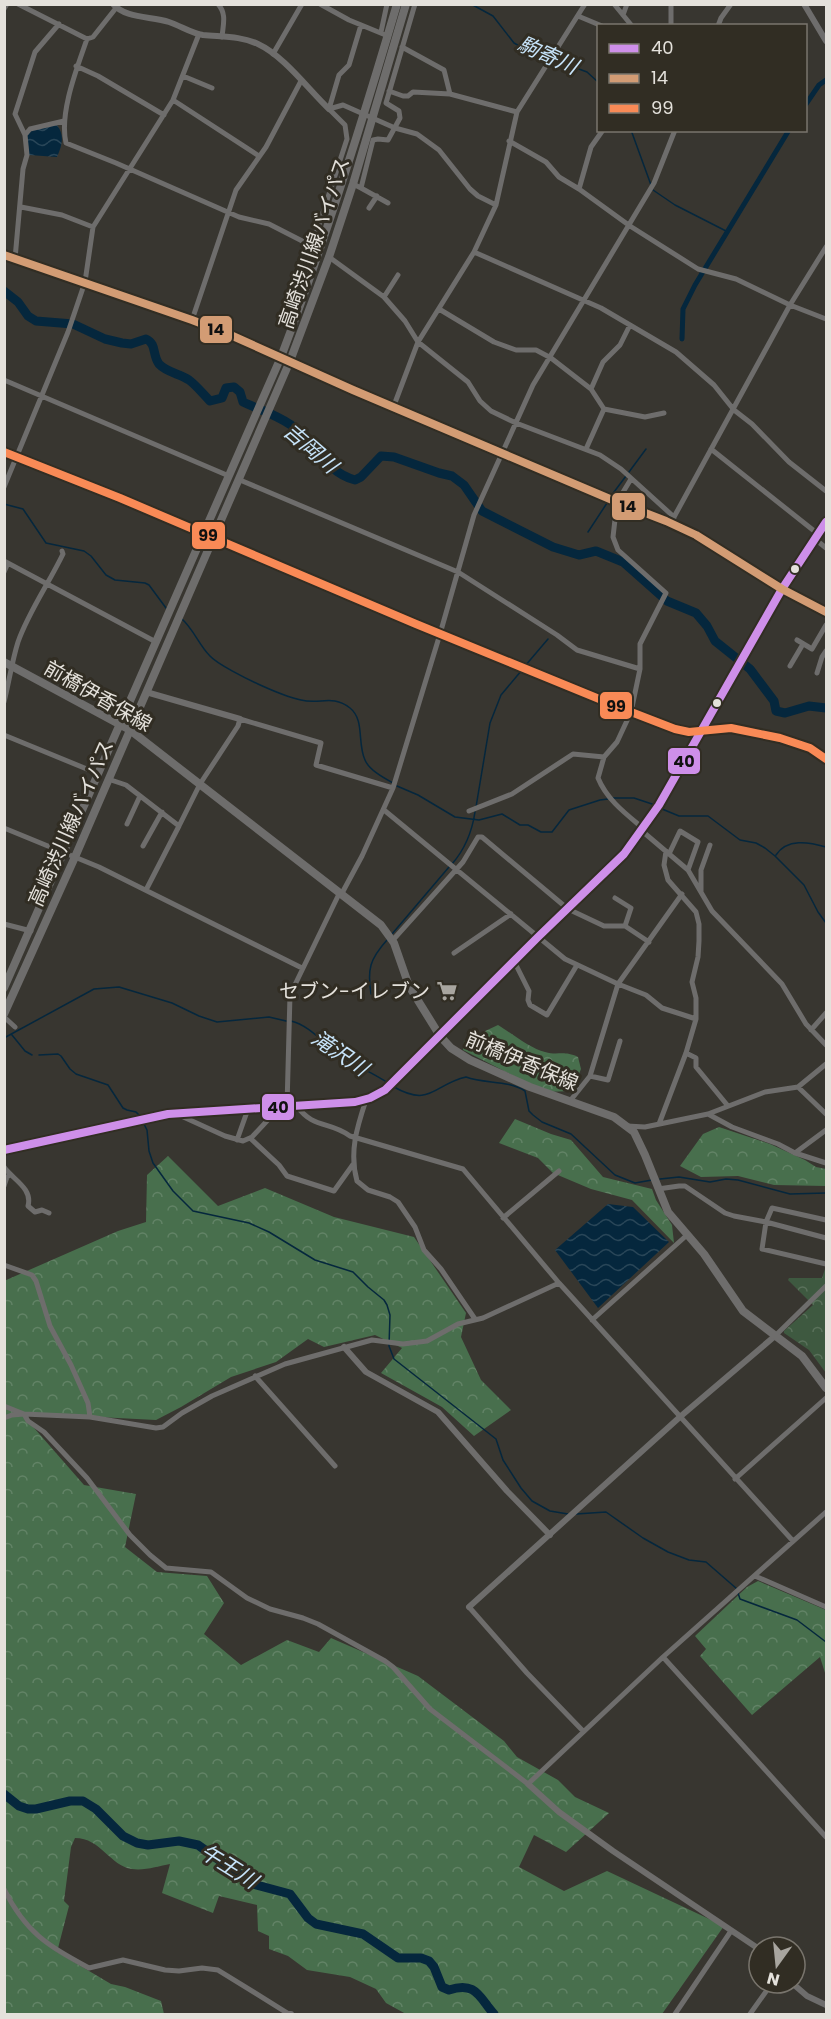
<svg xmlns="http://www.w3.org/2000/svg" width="831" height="2019" font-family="Poppins,'Noto Sans JP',sans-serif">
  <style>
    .forest { fill: url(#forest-crowns) }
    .park { fill: url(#park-crowns) }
    .water { fill: url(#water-waves) }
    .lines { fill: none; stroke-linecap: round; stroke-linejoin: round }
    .stream { stroke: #05273d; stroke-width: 1.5 }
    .canal { stroke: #05273d; stroke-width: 5 }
    .river { stroke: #05273d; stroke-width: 9 }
    .minor { stroke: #6e6d6c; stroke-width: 5 }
    .tertiary { stroke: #6e6d6c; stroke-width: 6 }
    .primary { stroke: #6e6d6c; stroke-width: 8 }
    .bus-1-casing { stroke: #312d23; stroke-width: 12 }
    .bus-2-casing { stroke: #312d23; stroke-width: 12 }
    .bus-3-casing { stroke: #312d23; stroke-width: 12 }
    .bus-1 { stroke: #ce8fe9; stroke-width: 8 }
    .bus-2 { stroke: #d39c74; stroke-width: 8 }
    .bus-3 { stroke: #f98a56; stroke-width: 8 }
    .bus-dot { fill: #e4e1db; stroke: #312d23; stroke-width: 2 }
    .labels { text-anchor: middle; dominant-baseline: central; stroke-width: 6; stroke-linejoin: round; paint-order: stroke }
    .street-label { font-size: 20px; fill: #e4e1db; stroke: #312d23 }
    .poi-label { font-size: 20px; fill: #e4e1db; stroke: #312d23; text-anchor: end }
    .water-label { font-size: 21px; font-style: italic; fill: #c7e4fa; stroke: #312d23 }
    .line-badge { stroke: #312d23; stroke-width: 2 }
    .pale-badge-label { font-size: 16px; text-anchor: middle; font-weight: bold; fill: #111 }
  </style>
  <defs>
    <pattern id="forest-crowns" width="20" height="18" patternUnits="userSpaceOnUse" patternTransform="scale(1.5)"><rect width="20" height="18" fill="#486f4d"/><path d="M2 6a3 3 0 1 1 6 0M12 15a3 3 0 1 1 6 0" fill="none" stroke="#628366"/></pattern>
    <pattern id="park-crowns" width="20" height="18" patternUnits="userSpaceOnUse" patternTransform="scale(1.5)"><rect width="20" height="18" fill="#3e5940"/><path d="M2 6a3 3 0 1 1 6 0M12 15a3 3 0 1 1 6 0" fill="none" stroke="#5a715b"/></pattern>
    <pattern id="water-waves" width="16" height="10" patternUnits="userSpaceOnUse" patternTransform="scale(1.5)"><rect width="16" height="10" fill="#05273d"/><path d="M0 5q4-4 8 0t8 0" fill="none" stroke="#294658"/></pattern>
  </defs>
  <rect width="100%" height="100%" fill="#383630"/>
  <path class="forest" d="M 498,1025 C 511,1033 531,1049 545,1052 C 558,1056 563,1050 578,1057 L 581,1069 L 572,1091 L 545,1092 L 463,1050 L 464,1041 Z
    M 515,1119 L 551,1134 L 571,1140 L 603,1177 L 652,1189 L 656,1200 L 672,1225 L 674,1243 L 632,1200 L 591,1189 L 553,1173 L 538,1158 L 499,1143 Z
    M 719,1127 L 770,1144 L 805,1160 L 816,1167 L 826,1169 L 826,1186 L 774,1185 L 738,1176 L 701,1177 L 680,1166 L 703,1134 Z
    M 168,1156 L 218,1206 L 265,1188 L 334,1217 L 414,1237 L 466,1313 L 461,1337 L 481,1380 L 511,1410 L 474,1436 L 442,1407 L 381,1373 L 402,1348 L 375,1335 L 324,1347 L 308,1339 L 276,1362 L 231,1377 L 181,1407 L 156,1420 L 21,1413 L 84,1485 L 136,1494 L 125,1547 L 157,1572 L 207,1576 L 224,1603 L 204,1634 L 241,1665 L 287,1640 L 319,1652 L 331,1638 L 418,1676 L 504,1741 L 517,1757 L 558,1780 L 575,1797 L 609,1813 L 566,1852 L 534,1835 L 519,1867 L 564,1891 L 607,1871 L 724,1926 L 662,2014 L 406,2014 L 386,2003 L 376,1989 L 350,1977 L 307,1970 L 288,1956 L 269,1949 L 269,1936 L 258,1931 L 257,1905 L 219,1896 L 213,1913 L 162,1893 L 170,1864 C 159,1866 144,1871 132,1869 C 110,1866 101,1838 75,1838 L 71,1847 L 64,1901 L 69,1906 L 57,1952 L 111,1984 L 125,1987 L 161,2001 L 164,2014 L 5,2014 L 4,1281 L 118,1231 L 146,1222 L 147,1175 Z
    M 758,1581 L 826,1610 L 826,1676 L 820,1657 L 752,1715 L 700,1656 L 706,1649 L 695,1636 L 747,1587 Z"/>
  <path class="park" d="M 826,1266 L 826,1373 L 809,1350 L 784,1333 L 784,1331 L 813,1305 L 788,1280 L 789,1278 L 822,1278 Z"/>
  <path class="water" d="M 57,125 C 65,136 62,145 57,157 L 29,155 L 27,134 L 31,130 Z
    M 608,1204 L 633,1207 L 669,1242 L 598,1308 L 555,1250 Z"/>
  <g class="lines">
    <path class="stream" d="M 471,4 L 493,16 L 514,43 L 525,49 L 587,72 L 598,82
      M 631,130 L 651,185
      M 653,190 L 675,205 L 728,232
      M 629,472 L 646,449
      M 611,496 L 626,476
      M 4,504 L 23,509 L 46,543 L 84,551 L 91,556 L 106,575 L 115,580 L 145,583 L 149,585 L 166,608
      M 588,532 L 609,500
      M 182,619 C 194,630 199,645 210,656 C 217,664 247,679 258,684 C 271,690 287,697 301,700 C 320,705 332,694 350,708 C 365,720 357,743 365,760 C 369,770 384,778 393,783
      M 525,666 L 548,639
      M 397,786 L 418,795 L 455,817 L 479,820 L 502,814 L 520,825 L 528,825 L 541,832 L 552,832 L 569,810 L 600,800 L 608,799
      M 613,798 L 634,798 L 655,805
      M 476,807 L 490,723 L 501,695 L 522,670
      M 662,809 L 679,816 L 708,816 L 740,840 L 756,843 L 765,848 L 775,856 L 804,885 L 818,912 L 826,923
      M 776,855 C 787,838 809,842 826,847
      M 452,864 C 466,848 472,832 475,812
      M 392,934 L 449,867
      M 371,994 C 367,969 370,959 387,940
      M 291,1021 C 309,1025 324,1044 338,1054 C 353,1065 372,1072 388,1083
      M 12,1035 L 25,1051 L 32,1055
      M 4,1038 L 94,989 L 119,987 L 172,1003 L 199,1016 L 217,1022 L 269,1017 L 286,1021
      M 39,1055 L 58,1054 L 61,1056 L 70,1069 L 76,1074 L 108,1085 L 123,1108 L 127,1110 L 136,1112 L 141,1117
      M 394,1087 C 431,1108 434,1084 466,1077 C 485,1084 508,1080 525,1091 L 529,1111 L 533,1115 L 542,1122 L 571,1134 L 615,1175 L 635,1183 L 652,1180
      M 144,1124 L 147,1130 L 149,1151 L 153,1163 L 173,1191 L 193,1211 L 249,1223 L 269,1232 L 315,1260 L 353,1272 L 368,1287 L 384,1300 L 387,1305 L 390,1315 L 389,1346 L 394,1359 L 496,1439 L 503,1460 L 521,1488 L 532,1501 L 550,1511 L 568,1514
      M 660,1179 L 679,1177 L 710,1182 L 726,1179 L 738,1180 L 790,1194 L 826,1193
      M 576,1514 L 606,1512 L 643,1538 L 668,1552 L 689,1560 L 706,1562 L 737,1589
      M 738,1593 L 740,1599 L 797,1620 L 826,1642"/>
    <path class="canal" d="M 806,104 L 819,85 L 826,80
      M 682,339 L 683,309 L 695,285 L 789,130"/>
    <path class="river" d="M 4,291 L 18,302 L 28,316 L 36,321 L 73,324 L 105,339 L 122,343 L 131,344 L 146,339 C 157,344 152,355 159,364 C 166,372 180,374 189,380 C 197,386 203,394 210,401 L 222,398 L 226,388 L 234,387 L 240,392 L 243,402 C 258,409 277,415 291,425 C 314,442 325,472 355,480 L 361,477 L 381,456 L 394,457 L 439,473 L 452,476 L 464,485 L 482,511 L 553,547 L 579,555 L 596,551 L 623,562 L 667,601 L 696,613 L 707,626 L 715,641 L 750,669 L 774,701 L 776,711 L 785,713 L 809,706 L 826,708
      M 4,1794 L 19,1806 L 28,1809 L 36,1809 L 70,1801 L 83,1801 L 96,1809 L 123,1836 L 137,1843 L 148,1845 L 179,1841 L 198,1845 L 253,1884 L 290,1894 L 308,1918 L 316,1924 L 363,1934 L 398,1958 L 421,1958 L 429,1961 L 434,1967 L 442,1987 L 449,1990 C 476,1981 479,1997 494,2014"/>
    <path class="minor" d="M 18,4 L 87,39 C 77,68 59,113 66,143 L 116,163 L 239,217 L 269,224 L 312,246
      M 218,4 C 227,14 223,25 222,37
      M 320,4 L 349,20 L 388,36
      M 614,4 L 632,26
      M 4,9 L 7,4
      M 623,15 L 627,4
      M 578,16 L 602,26
      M 671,26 L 671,4
      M 718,26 L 721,18 L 731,4
      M 381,32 L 387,4
      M 87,39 L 93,37 L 116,8
      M 402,47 L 444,70 L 450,94
      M 273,54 L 302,4
      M 76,66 L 98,76 L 164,115
      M 183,76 L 212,88
      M 389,91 L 403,96 L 408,96 L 413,92 L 450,94 L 517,112
      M 173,100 L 259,156
      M 329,109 L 343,105 L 395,128 L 417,134 L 439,150 L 470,189 L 478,196 L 496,205
      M 329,109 L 339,75 L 349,65 L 361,25
      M 25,135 L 30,129 L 64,121
      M 509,141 L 546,162 L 559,177 L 579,189 L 630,226 L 698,269 L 736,279 L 790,305 L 826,319
      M 353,184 L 361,188 L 373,140 L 378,139 L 388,140 L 400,118 L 399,111 L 386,103 L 415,4
      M 361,188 L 388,203
      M 579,189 L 591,147 L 603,130
      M 21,207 L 62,215 L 93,227
      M 369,208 L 377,196
      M 314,247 L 312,246 L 347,139 L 345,125 L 329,109
      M 474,252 L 601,308 L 676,352 L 714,385 L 734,410 L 752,424 L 789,462 L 826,491
      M 329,257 L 384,297 L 405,321 L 418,342 L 468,382 L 480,401 L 491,411 L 516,423 L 600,455 L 621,469 L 674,517 L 673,524
      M 15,259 L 23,169 L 27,155 L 25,135 L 15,114 L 35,52 L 59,24
      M 384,297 L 398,275
      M 439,309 L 494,342 L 516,350 L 536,350 L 551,358 L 591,389 L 604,409 L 645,417 L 664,413
      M 192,320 L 236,190 L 266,147 L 301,81
      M 4,380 L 229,476
      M 591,389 L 603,362 L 620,345 L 630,325
      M 393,408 L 418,342 L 474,252 L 496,205 L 517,112 L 585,4
      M 586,449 L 604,409
      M 711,449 L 818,534
      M 4,452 L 205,534
      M 631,479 L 617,502 L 613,537 L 618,550 L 666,593 L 640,644 L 640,669 L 631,712 L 617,742 L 604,757 L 598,778 C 607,800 626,814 644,829
      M 240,480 L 458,572 L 557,635 L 577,650 L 640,669
      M 4,487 L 68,332 L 85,282 L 93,227 L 173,100 L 199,34
      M 674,517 L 790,305 L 826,247
      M 815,539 L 826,548
      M 4,561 L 156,642
      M 4,572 L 8,563
      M 782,589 L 826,612
      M 416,624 C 465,644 513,664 562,684 C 588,695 677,737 701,731
      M 797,640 L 812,649 L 826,625
      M 790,666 L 803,644
      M 817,673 L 822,657 L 826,651
      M 4,702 C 9,682 12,661 18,642 C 28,613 49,583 63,554 L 62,551
      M 4,735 L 99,774
      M 108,779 L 126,785 L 179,826 L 146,890
      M 384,810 L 565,959 L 618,984 L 646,995 L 662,1008 L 696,1019
      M 469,811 L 512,794 L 573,754 L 604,757
      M 127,824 L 140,796
      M 179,826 L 200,784 L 238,726 L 240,719 L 321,743 L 316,765 L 393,788
      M 4,828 L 99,867 L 302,968
      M 642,831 L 688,870 L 712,911 L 782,984 L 806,1024 L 826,1045
      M 143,846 L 162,812
      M 669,854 L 680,831 L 698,842 L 688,870
      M 701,891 L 701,870 L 710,845
      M 341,895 L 362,856 L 393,788 L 440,634 L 474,515 L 533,385 L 654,183 L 675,130
      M 615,898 L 631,908 L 625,926
      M 4,924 L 31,931
      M 392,941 L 463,862 L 478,837 L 482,837 L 568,909 L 604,926 L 625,926 L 649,942
      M 454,953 L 511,914
      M 514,961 L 529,991 L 528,1000 L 530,1005 L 547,1015 L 577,965
      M 4,1017 L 15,1027
      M 811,1030 L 826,1013
      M 686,1053 L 696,1058 L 696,1067 L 728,1106
      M 590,1076 L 608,1080 L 620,1041
      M 798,1087 L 826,1114
      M 366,1100 C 357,1127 349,1152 357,1181 L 368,1190 L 390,1197 L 398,1202 L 415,1227 L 424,1250 L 441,1269 L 475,1319
      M 570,1101 L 590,1076 L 618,984 L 682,894
      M 287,1106 L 290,995 L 339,894
      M 297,1106 C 313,1129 330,1121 350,1136 L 463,1169 L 559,1283 L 793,1541
      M 708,1114 L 732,1127 L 778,1144 L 795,1153 L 826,1163
      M 179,1115 L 225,1136 L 243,1141 L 252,1137 L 279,1108
      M 659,1124 L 686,1053 L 696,1019 L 696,998 L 692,982 L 698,957 L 699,941 L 699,924 L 696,912 L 668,880 L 664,865 L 666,851
      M 627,1126 L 645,1127 L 708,1114 L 765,1092 L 798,1087 L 826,1064
      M 250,1138 L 279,1165 L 287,1176 L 334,1191 L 354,1163
      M 237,1140 L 248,1109
      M 795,1153 L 826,1130
      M 4,1167 C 12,1179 33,1188 28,1206 L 35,1212 L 42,1210 L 49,1213
      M 4,1186 L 7,1177 L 10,1175
      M 658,1189 L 679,1186 L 685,1186 L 725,1213 L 734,1216 L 766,1222 L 826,1238
      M 503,1218 L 559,1171
      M 826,1220 L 772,1208 L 766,1222 L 762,1249 L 826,1264
      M 4,1265 L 32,1275 L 36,1281 L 50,1326 L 71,1365 L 88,1403 L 90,1417
      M 592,1320 L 687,1235
      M 775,1336 L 826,1286
      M 255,1376 L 335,1466
      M 4,1406 L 24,1414 L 90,1417 L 156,1428 L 163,1427 L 182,1413 L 212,1396 L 285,1364 L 372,1340 L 403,1344 L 427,1341 L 458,1324 L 483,1318 L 559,1283
      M 4,1418 L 12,1415 L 24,1414 L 28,1421 L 44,1432 L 87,1478 L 130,1535 L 150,1555 L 166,1568 L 211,1572 L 247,1598 L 270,1609 L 303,1618 L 318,1624 L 385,1661 L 393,1667 L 430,1709 L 528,1784 L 663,1657 L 826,1512
      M 735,1479 L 826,1398
      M 755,1576 L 826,1607
      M 469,1607 L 527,1673 L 583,1731
      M 663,1657 L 826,1837
      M 4,1889 C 26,1933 47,1945 89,1968 L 123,1960 L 165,1970 L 179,1971 L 202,1968 L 218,1970 L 289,2014
      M 675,2014 L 731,1931
      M 750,2014 L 772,1983"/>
    <path class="tertiary" d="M 113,4 C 126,19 151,16 169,22 C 181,26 191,33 203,35 C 222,37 241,36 258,44 C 284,56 308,89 329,109
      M 804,4 L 826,41
      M 4,255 L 192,320 L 226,333 L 353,390 L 617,502 L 666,521 L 696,535 L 782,589
      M 214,538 L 416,624
      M 146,692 L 240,719
      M 702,730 C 742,724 794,735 826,759
      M 344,1347 L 366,1372 L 438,1412 L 507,1491 L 550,1535
      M 469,1607 L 681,1416 L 775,1336
      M 528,1784 L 559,1812 L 613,1851 L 759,1949
      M 792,1983 L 807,1996 L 826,2005
      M 289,2014 L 291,2014"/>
    <path class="primary" d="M 4,662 L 130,730 L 381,925 L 394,943 L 409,986 L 440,1036 L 451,1048 L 470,1060 L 530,1087 L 614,1117 L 634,1132 L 645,1155 L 668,1212 L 704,1254 L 743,1311 L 802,1356 L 826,1388
      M 4,988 L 281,357 C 325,241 362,123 397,4
      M 4,1014 L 75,857 L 290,361 L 329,257 L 353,184 L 406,4
      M 4,1150 L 168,1114 L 355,1102 L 370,1098 L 385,1090 L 538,937 L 624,854 L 659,805 L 782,589 L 826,522"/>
    <g class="bus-1-casing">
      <path id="bus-1" d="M 4,1150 L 168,1114 L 355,1102 L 370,1098 L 385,1090 L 538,937 L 624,854 L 659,805 L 782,589 L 826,522"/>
    </g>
    <g class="bus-2-casing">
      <path id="bus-2" d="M 4,255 L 192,320 L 226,333 L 353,390 L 617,502 L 666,521 L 696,535 L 782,589 L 826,612"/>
    </g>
    <g class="bus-3-casing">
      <path id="bus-3" d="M 4,452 L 120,498 L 416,624 L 631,712 L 675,729 L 689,732 L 731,728 L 780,738 L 810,748 L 826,759"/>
    </g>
    <use href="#bus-1" class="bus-1"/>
    <use href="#bus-2" class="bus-2"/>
    <use href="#bus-3" class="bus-3"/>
  </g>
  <defs>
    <g id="supermarket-bare" transform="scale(1.62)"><path d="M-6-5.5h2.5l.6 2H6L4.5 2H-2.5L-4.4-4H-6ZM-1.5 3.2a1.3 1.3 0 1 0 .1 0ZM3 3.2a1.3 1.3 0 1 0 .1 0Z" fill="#a8a59f" stroke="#312d23" stroke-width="2.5" paint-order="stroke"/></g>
  </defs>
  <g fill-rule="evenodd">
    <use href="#supermarket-bare" x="447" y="991"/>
  </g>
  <g class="bus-dot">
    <circle cx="795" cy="569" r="5"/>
    <circle cx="717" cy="703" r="5"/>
  </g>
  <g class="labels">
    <g class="street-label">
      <text transform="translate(314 243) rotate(-71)">高崎渋川線バイパス</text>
      <text transform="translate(98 696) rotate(30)">前橋伊香保線</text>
      <text transform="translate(71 823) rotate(-66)">高崎渋川線バイパス</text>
      <text transform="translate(522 1061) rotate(23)">前橋伊香保線</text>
    </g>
    <g class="poi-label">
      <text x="430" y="991">セブン-イレブン</text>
    </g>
    <g class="water-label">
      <text transform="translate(548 55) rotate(24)">駒寄川</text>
      <text transform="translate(311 448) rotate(41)">吉岡川</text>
      <text transform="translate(340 1053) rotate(34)">滝沢川</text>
      <text transform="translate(229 1866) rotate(32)">午王川</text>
    </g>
  </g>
  <g class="line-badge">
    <rect x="199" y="315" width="34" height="29" rx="6" fill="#d39c74"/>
    <rect x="611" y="492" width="35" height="29" rx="6" fill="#d39c74"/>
    <rect x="191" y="521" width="35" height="29" rx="6" fill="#f98a56"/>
    <rect x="599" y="691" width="34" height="29" rx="6" fill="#f98a56"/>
    <rect x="667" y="747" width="34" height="28" rx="6" fill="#ce8fe9"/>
    <rect x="261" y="1093" width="34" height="28" rx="6" fill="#ce8fe9"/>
  </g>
  <g class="pale-badge-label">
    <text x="216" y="335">14</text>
    <text x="628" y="512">14</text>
    <text x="208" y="541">99</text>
    <text x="616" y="712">99</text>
    <text x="684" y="767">40</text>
    <text x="278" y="1113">40</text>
  </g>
  <rect width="831" height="2019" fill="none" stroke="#e4e1db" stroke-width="12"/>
  <rect x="597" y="24" width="210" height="108" fill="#312d23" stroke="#79756d" stroke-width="1.5"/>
  <rect x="609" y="44" width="30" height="9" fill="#ce8fe9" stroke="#79756d" stroke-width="1.5"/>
  <text x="651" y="54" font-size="18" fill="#e4e1db">40</text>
  <rect x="609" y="74" width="30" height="9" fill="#d39c74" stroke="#79756d" stroke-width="1.5"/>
  <text x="651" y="84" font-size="18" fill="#e4e1db">14</text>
  <rect x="609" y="104" width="30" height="9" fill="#f98a56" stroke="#79756d" stroke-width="1.5"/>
  <text x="651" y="114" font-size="18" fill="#e4e1db">99</text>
  <g transform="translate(777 1965) rotate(195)"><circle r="28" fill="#312d23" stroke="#79756d" stroke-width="1.5"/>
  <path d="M0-4.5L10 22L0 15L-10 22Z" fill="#a8a59f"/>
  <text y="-9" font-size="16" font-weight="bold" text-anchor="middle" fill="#e4e1db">N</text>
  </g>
</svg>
